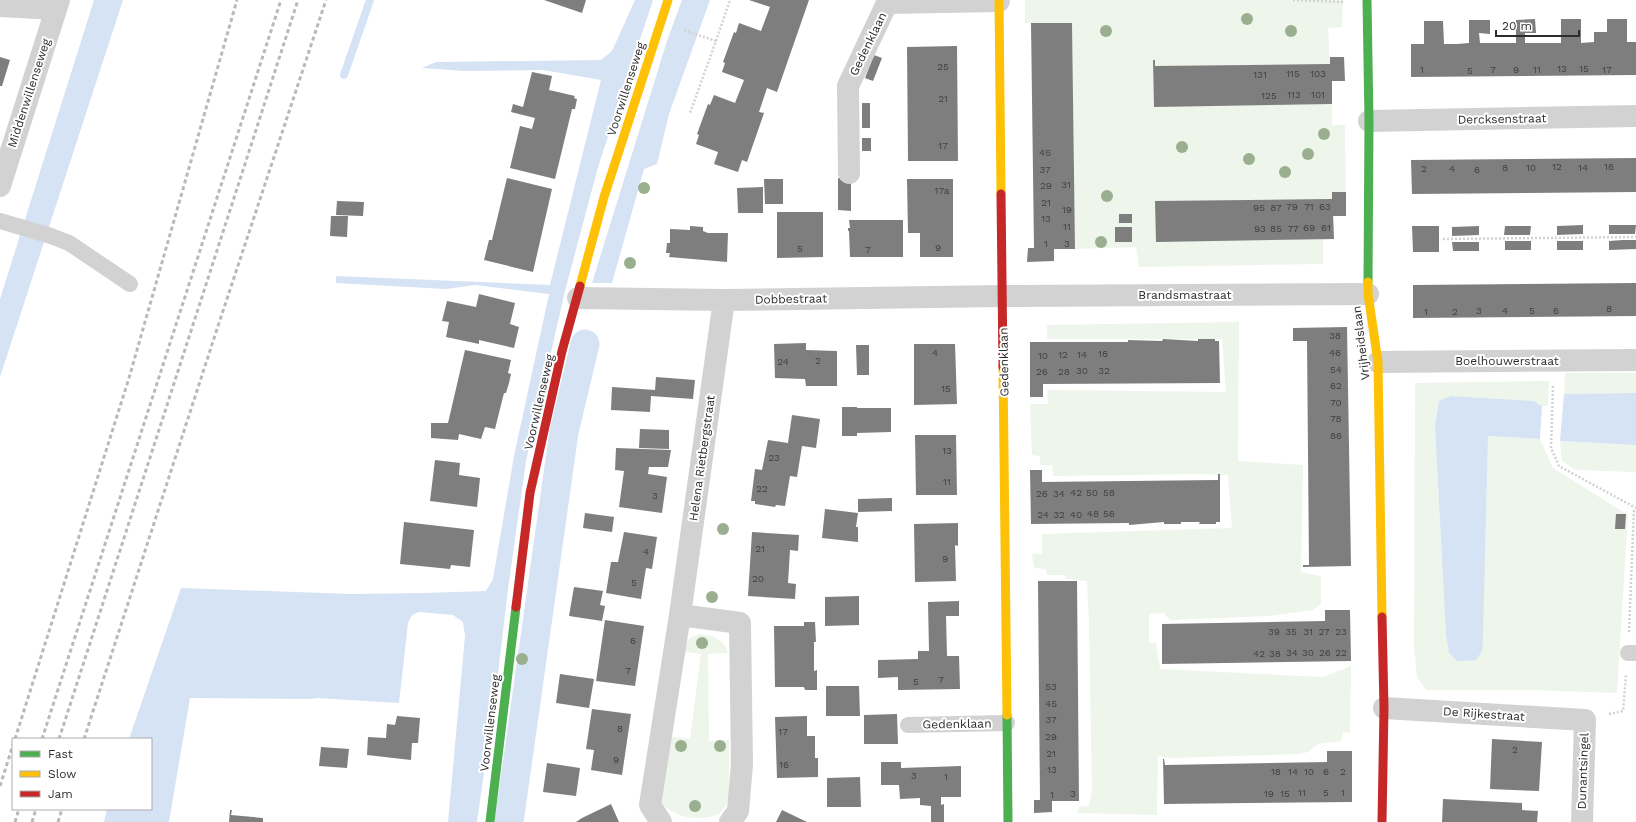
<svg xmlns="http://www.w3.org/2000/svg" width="1636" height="822" font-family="'Work Sans',sans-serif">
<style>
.green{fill:#eef5ea}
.water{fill:#d5e3f4}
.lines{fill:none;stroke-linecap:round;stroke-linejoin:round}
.stream{stroke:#d5e3f4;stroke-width:8}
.canal{stroke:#d5e3f4;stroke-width:29}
.building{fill:#7e7e7e}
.path{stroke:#d2d2d2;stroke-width:2.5;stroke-dasharray:2 2;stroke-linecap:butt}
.lane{stroke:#d2d2d2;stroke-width:16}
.street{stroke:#d2d2d2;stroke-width:22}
.fast{stroke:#4caf50;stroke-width:9}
.slow{stroke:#ffc107;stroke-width:9}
.jam{stroke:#c62828;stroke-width:9}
.rail{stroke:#b9b9b9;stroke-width:3;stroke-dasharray:4 3;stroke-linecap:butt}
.tree{fill:#9aaf90}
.labels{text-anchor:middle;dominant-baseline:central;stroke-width:4;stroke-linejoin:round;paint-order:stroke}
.number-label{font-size:10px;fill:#414141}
.street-label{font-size:12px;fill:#2d2d2d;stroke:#fff}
</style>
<rect width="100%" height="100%" fill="#fff"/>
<path class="green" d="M1025 0H1343L1342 27 1328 28 1332 104V125H1345L1346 216H1334V239L1323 240V264L1139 267 1136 247 1075 249 1072 23H1025Z
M1239 322 1238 461 1303 465 1301 572 1321 576V604L1313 610 1268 616 1170 620 1164 613 1149 614V643H1156L1160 669 1323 677 1351 666 1350 733 1343 732 1341 741 1318 744 1308 752 1299 754 1173 758 1158 756 1157 815 1077 813 1079 807 1089 806 1092 790 1089 625 1087 581 1066 579 1065 575H1047L1046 569 1034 568 1032 554H1042V534L1232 528 1228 475 1200 474 1053 476 1052 465H1040V456L1032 455 1030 404H1048L1047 390 1226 392 1222 339H1047V325Z
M1565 373H1636V393L1564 394Z
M1549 381 1548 406H1542L1534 401 1452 396 1439 401 1435 426 1446 636 1449 653 1482 651 1488 436 1540 439 1553 468 1628 515 1617 693 1531 690H1426L1417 677 1414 646 1415 383Z
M1560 441 1636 445V472L1576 470 1562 461Z
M699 634C711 635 725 639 728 653L708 654 709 741 729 740C729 754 729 767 729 780 729 786 730 793 729 799 728 804 723 810 719 814 702 822 670 819 660 799L668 736 690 739 701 654 680 651 690 638Z"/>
<path class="water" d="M94 0H123L0 377V299Z
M635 0H653L598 167 565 291 526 461 508 589 497 682 477 822H448L465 636 463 622 453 615 419 612 412 615 408 623 399 703 317 698 310 699 190 698 169 822H104L107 809H151V739H129L181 588 351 594 425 593 486 591 493 579 514 456 549 294 475 285 446 289 336 283V276L550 285 601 80 543 70 464 71 422 68 436 62 601 60 612 51Z
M682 0H710L669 114 657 164 644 169 612 283H592L667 41Z
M1636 393V445L1560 441 1564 394Z
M1451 396 1534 401 1542 406 1540 439 1488 436 1483 637 1482 651 1476 660 1457 661 1449 653 1446 636 1435 426 1439 401Z"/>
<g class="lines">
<path class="stream" d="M344 75 370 0"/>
<path class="canal" d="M509 822 564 432 585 344"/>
</g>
<path class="building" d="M544 0H586L582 13Z
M749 0H809L777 92 767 88 759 112 764 113 747 162 742 160 738 172 714 164 718 152 696 144 699 135 697 134 708 104 710 105 714 95 735 103 744 80 722 72 725 63 723 62 734 32 736 33 739 23 761 31 770 7Z
M1535 19 1536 33H1525V43H1561V19H1581V43L1594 42V32H1607V19H1627V42H1636V75L1411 77V44H1424V21H1443L1444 44H1457L1469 43V20H1490V34L1479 33 1480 43H1516V20Z
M1031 23H1072L1075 249H1054V261L1027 262 1028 248H1034Z
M957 46 958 161H908L907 47Z
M874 55 882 58 873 81 865 78Z
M0 57 10 60 2 86H0Z
M1330 57H1344L1345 81H1332V104L1154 107 1153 60H1155V66L1330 64Z
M532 72 552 76 549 90 575 96 574 98 577 99 575 109H572L555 179 510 168 520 126 532 129 535 118 511 112 513 104 523 107Z
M862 103H870V128H862Z
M862 138H871V151H862Z
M1636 158V192L1412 194 1411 160Z
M507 178 552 189 533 272 484 260 489 240H492Z
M838 178H851V211L838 210Z
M764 179H783V204H765Z
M907 179H953V257H920V233H908Z
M763 187V213H738L737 188Z
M1332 192H1346V216H1333L1334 239 1156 242 1155 201 1332 199Z
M337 201 364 202 363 216 336 215Z
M777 212H823V257L777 258Z
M1119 214H1132V223H1119Z
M331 216H348L347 237 330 236Z
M849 220H903V257H850L849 231H848V228H850Z
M1583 225V234L1557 235V226Z
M1609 225H1636L1635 234H1609Z
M690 226 703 227V231L708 233H728L727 262 669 257 670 253H666L667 243H670V229L690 230Z
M1412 226H1439V252H1413Z
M1479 226V235L1452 236V227Z
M1505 226H1531L1530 235H1504Z
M1115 227H1132V242H1115Z
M1623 240H1636V249L1609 250V241Z
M1505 241H1531V250H1505Z
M1557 241H1583V250H1557Z
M1452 242H1479V251H1453Z
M1636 283V316L1413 318V285Z
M479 294 515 303 510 324 519 327 514 348 479 340V344L446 337 449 322 442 321 447 301 476 307Z
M1347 327 1351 566 1303 567V565H1309L1307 341H1293V328Z
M1163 339 1198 341V339H1215V341H1219L1220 383 1043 384V397H1030V342H1128V340L1162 341Z
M806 343V350L837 351V386H806L805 379 775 378 774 344Z
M914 344H955L957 404 914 405Z
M856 345H869V375H857Z
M465 350 511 360 508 373 511 374 509 383 506 393H504L495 429 485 427 481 439 459 434 458 440 431 438V423H448Z
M656 377 695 380 693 399 651 396 650 412 611 410 612 387 655 390Z
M842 407H857V408H891V432L857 433V436H842Z
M792 415 820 419 816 448 802 446 797 477 790 476 785 506 776 505 775 507 755 504V501H751L755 469 762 470 768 440 788 443Z
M640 429 669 430V449L639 448Z
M915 435H956L957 495H916Z
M616 448 671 450 668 467H649L648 474 667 477 662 513 619 507 624 471 615 470Z
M435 460 460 463 459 475 480 478 477 507 430 501Z
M1030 470H1042V482L1218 480V474H1220V522H1216V524H1199L1200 522H1181V524H1164V522L1129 525V523L1031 524Z
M892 498V511L858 512V499Z
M825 509 858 513 856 527H858V542L822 538Z
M585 513 614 517 612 532 583 528Z
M1616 514H1626L1625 529H1615Z
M404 522 474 530 470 567 451 565 450 569 400 564Z
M958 523V546L955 545 956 581 915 582 914 524Z
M624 532 657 537 652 569 646 568 641 599 606 593 611 562H618Z
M752 532 799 535 798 551 790 550 788 583 796 584 795 599 748 596Z
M1038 581H1077L1079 801H1052V812L1034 813V800H1040Z
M574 587 603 591 600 605 605 606 602 621 569 616Z
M859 596V625L825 626V597Z
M959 601V616H946L947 656H959L960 689 898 690V677L878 678V660L918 659V651H929L928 602Z
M1325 610H1350L1351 661 1162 664V624L1325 621Z
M605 620 644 626 635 686 596 681Z
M804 622H815L816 642H814V671L817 670V690H805L804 687H775L774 626H804Z
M560 674 594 679 589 708 556 703Z
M826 686H859L860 716H826Z
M592 709 631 714 622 775 591 770 594 750 586 749Z
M897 714 898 744H864V715Z
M397 716 420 718 418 743H412L411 760 367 755 368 737 386 738 387 724 395 725Z
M807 716V736H815V758H818V777L777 778 775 717Z
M1492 739 1542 742 1539 791 1490 789Z
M321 747 349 749 347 768 319 766Z
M1327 751H1352V802L1164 804 1163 759H1164L1165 765 1327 762Z
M881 762H901V768L961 766V797H941V805L944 804V822H931V806L920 805V798L900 799 899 785H881Z
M547 763 580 768 576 796 543 792Z
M860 777 861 807H827V778Z
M1443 799 1522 803V810L1538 811 1537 822H1442Z
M611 804 619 822H576L582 818Z
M230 810H232L231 815 263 818V822H229Z
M782 810 807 822H776Z"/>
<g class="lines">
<path class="path" d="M1293 0 1343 2
M684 30 716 41 690 113
M716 41 730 0
M1443 239 1636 237
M1553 386 1551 448 1559 466 1636 508
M1629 632 1634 508
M1609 714 1623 711 1626 675"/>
<path class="lane" d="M0 221 51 236 69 243 130 284
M1628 653H1636
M908 725 1007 723"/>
<path class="street" d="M0 6 56 9
M1369 121 1636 116
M849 173 848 86 887 3 999 1
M0 186 59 0
M578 298 724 300 1003 296 1368 294
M1378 362 1636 360
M680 615 740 623 742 764 738 811 730 822
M1384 708 1585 720 1582 822
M661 822 650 805 680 615 724 300"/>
<path class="fast" d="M1367 0 1369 121 1368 282
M1007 715 1008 822
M490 822 516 607"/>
<path class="slow" d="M999 0 1001 194
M1368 282V294L1378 362 1382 617
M580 286 604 197 668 0
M1003 367 1007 715"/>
<path class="jam" d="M1001 194 1003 367
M516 607 530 493 562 351 580 286
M1382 822 1384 708 1382 617"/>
<path class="rail" d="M15 739 129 378 237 0
M42 739 281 0
M59 739 298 0
M84 739 218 326 326 0
M0 786 13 745
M15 822 19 809
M32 822 36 809
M58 822 62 809"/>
</g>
<g class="tree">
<circle cx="1247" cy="19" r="6"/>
<circle cx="1106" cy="31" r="6"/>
<circle cx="1291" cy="31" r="6"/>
<circle cx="1324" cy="134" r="6"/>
<circle cx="1182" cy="147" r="6"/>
<circle cx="1308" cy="154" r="6"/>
<circle cx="1249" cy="159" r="6"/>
<circle cx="1285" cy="172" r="6"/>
<circle cx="644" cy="188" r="6"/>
<circle cx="1107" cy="196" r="6"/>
<circle cx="1101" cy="242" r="6"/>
<circle cx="630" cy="263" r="6"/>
<circle cx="723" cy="529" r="6"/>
<circle cx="712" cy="597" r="6"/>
<circle cx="702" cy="643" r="6"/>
<circle cx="522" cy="659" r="6"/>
<circle cx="681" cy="746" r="6"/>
<circle cx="720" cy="746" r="6"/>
<circle cx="695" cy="806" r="6"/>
</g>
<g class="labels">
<g class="number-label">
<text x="943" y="66">25</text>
<text x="1562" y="68">13</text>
<text x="1584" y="68">15</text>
<text x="1422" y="69">1</text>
<text x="1493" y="69">7</text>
<text x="1516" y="69">9</text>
<text x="1537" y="69">11</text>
<text x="1607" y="69">17</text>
<text x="1470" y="70">5</text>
<text x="1293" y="73">115</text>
<text x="1318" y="73">103</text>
<text x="1260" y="74">131</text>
<text x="1294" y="94">113</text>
<text x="1318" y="94">101</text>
<text x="1269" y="95">125</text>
<text x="943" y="98">21</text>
<text x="943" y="145">17</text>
<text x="1045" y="152">45</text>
<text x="1557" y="166">12</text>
<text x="1609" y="166">16</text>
<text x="1505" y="167">8</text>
<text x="1531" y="167">10</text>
<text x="1583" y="167">14</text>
<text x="1424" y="168">2</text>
<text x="1452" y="168">4</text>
<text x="1045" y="169">37</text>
<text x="1477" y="169">6</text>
<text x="1066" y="184">31</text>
<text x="1046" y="185">29</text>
<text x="942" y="190">17a</text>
<text x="1046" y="202">21</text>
<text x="1292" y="206">79</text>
<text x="1309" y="206">71</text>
<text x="1325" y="206">63</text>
<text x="1259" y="207">95</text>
<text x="1276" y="207">87</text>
<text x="1067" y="209">19</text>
<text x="1046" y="218">13</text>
<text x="1067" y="226">11</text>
<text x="1309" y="227">69</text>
<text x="1326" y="227">61</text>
<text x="1260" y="228">93</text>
<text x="1276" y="228">85</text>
<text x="1293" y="228">77</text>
<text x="1046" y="243">1</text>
<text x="1067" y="243">3</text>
<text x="938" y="247">9</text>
<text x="800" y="248">5</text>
<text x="868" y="249">7</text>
<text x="1609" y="308">8</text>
<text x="1479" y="310">3</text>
<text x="1505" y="310">4</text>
<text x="1532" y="310">5</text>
<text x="1556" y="310">6</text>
<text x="1426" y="311">1</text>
<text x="1455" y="311">2</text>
<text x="1335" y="335">38</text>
<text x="935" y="352">4</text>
<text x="1335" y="352">46</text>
<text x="1103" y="353">16</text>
<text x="1063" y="354">12</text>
<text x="1082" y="354">14</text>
<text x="1043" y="355">10</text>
<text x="818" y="360">2</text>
<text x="783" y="361">24</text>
<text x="1336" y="369">54</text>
<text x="1082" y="370">30</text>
<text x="1104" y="370">32</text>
<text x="1042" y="371">26</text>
<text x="1064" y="371">28</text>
<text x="1336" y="385">62</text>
<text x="946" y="388">15</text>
<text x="1336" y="402">70</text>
<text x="1336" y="418">78</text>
<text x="1336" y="435">86</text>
<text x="947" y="450">13</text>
<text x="774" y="457">23</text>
<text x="947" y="481">11</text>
<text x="762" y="488">22</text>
<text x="1076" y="492">42</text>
<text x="1092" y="492">50</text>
<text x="1109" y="492">58</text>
<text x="1042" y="493">26</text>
<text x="1059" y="493">34</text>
<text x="655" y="495">3</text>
<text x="1093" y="513">48</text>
<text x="1109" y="513">56</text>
<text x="1043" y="514">24</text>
<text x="1059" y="514">32</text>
<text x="1076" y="514">40</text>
<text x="760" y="548">21</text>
<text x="646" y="551">4</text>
<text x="945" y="558">9</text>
<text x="758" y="578">20</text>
<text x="634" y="582">5</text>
<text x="1274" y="631">39</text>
<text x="1291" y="631">35</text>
<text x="1308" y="631">31</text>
<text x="1324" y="631">27</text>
<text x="1341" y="631">23</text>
<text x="633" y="640">6</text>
<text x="1292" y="652">34</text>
<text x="1308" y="652">30</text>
<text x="1325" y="652">26</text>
<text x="1341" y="652">22</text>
<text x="1259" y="653">42</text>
<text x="1275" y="653">38</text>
<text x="628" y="670">7</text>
<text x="941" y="679">7</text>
<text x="916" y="681">5</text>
<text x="1051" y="686">53</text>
<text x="1051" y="703">45</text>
<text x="1051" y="719">37</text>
<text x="620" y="728">8</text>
<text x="783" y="731">17</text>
<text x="1051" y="736">29</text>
<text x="1515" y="749">2</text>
<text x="1051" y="753">21</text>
<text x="616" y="759">9</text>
<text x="784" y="764">16</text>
<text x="1052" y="769">13</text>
<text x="1276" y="771">18</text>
<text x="1293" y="771">14</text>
<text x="1309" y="771">10</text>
<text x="1326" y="771">6</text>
<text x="1343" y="771">2</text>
<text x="914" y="775">3</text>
<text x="946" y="776">1</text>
<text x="1302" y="792">11</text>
<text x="1326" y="792">5</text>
<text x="1343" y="792">1</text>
<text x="1073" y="793">3</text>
<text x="1269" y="793">19</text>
<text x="1285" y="793">15</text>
<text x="1052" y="794">1</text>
</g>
<g class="street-label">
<text transform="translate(868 44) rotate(-64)">Gedenklaan</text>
<text transform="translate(626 89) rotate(-72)">Voorwillenseweg</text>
<text transform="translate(29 93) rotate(-72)">Middenwillenseweg</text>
<text transform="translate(1502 119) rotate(-1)">Dercksenstraat</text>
<text x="1185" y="295">Brandsmastraat</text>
<text transform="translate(791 299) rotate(-1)">Dobbestraat</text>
<text transform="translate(1361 343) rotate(-97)">Vrijheidslaan</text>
<text x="1507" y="361">Boelhouwerstraat</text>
<text transform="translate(1004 362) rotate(-91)">Gedenklaan</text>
<text transform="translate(539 402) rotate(-77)">Voorwillenseweg</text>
<text transform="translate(702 458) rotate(-82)">Helena Rietbergstraat</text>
<text transform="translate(1484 714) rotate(4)">De Rijkestraat</text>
<text transform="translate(490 723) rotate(-83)">Voorwillenseweg</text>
<text transform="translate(957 724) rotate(-1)">Gedenklaan</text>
<text transform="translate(1583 771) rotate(-88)">Dunantsingel</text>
</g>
</g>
<rect x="12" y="738" width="140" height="72" fill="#ffffff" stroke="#ababab"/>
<rect x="20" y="751" width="20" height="6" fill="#4caf50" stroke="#ababab"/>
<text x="48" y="758" font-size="12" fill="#2d2d2d">Fast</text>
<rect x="20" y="771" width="20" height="6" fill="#ffc107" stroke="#ababab"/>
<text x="48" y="778" font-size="12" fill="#2d2d2d">Slow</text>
<rect x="20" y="791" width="20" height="6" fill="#c62828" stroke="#ababab"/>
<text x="48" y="798" font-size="12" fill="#2d2d2d">Jam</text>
<path d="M1496 30v6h83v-6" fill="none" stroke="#2d2d2d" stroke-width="2"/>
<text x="1502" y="30" font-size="12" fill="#2d2d2d" stroke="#ffffff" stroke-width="3" paint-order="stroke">20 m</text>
</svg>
